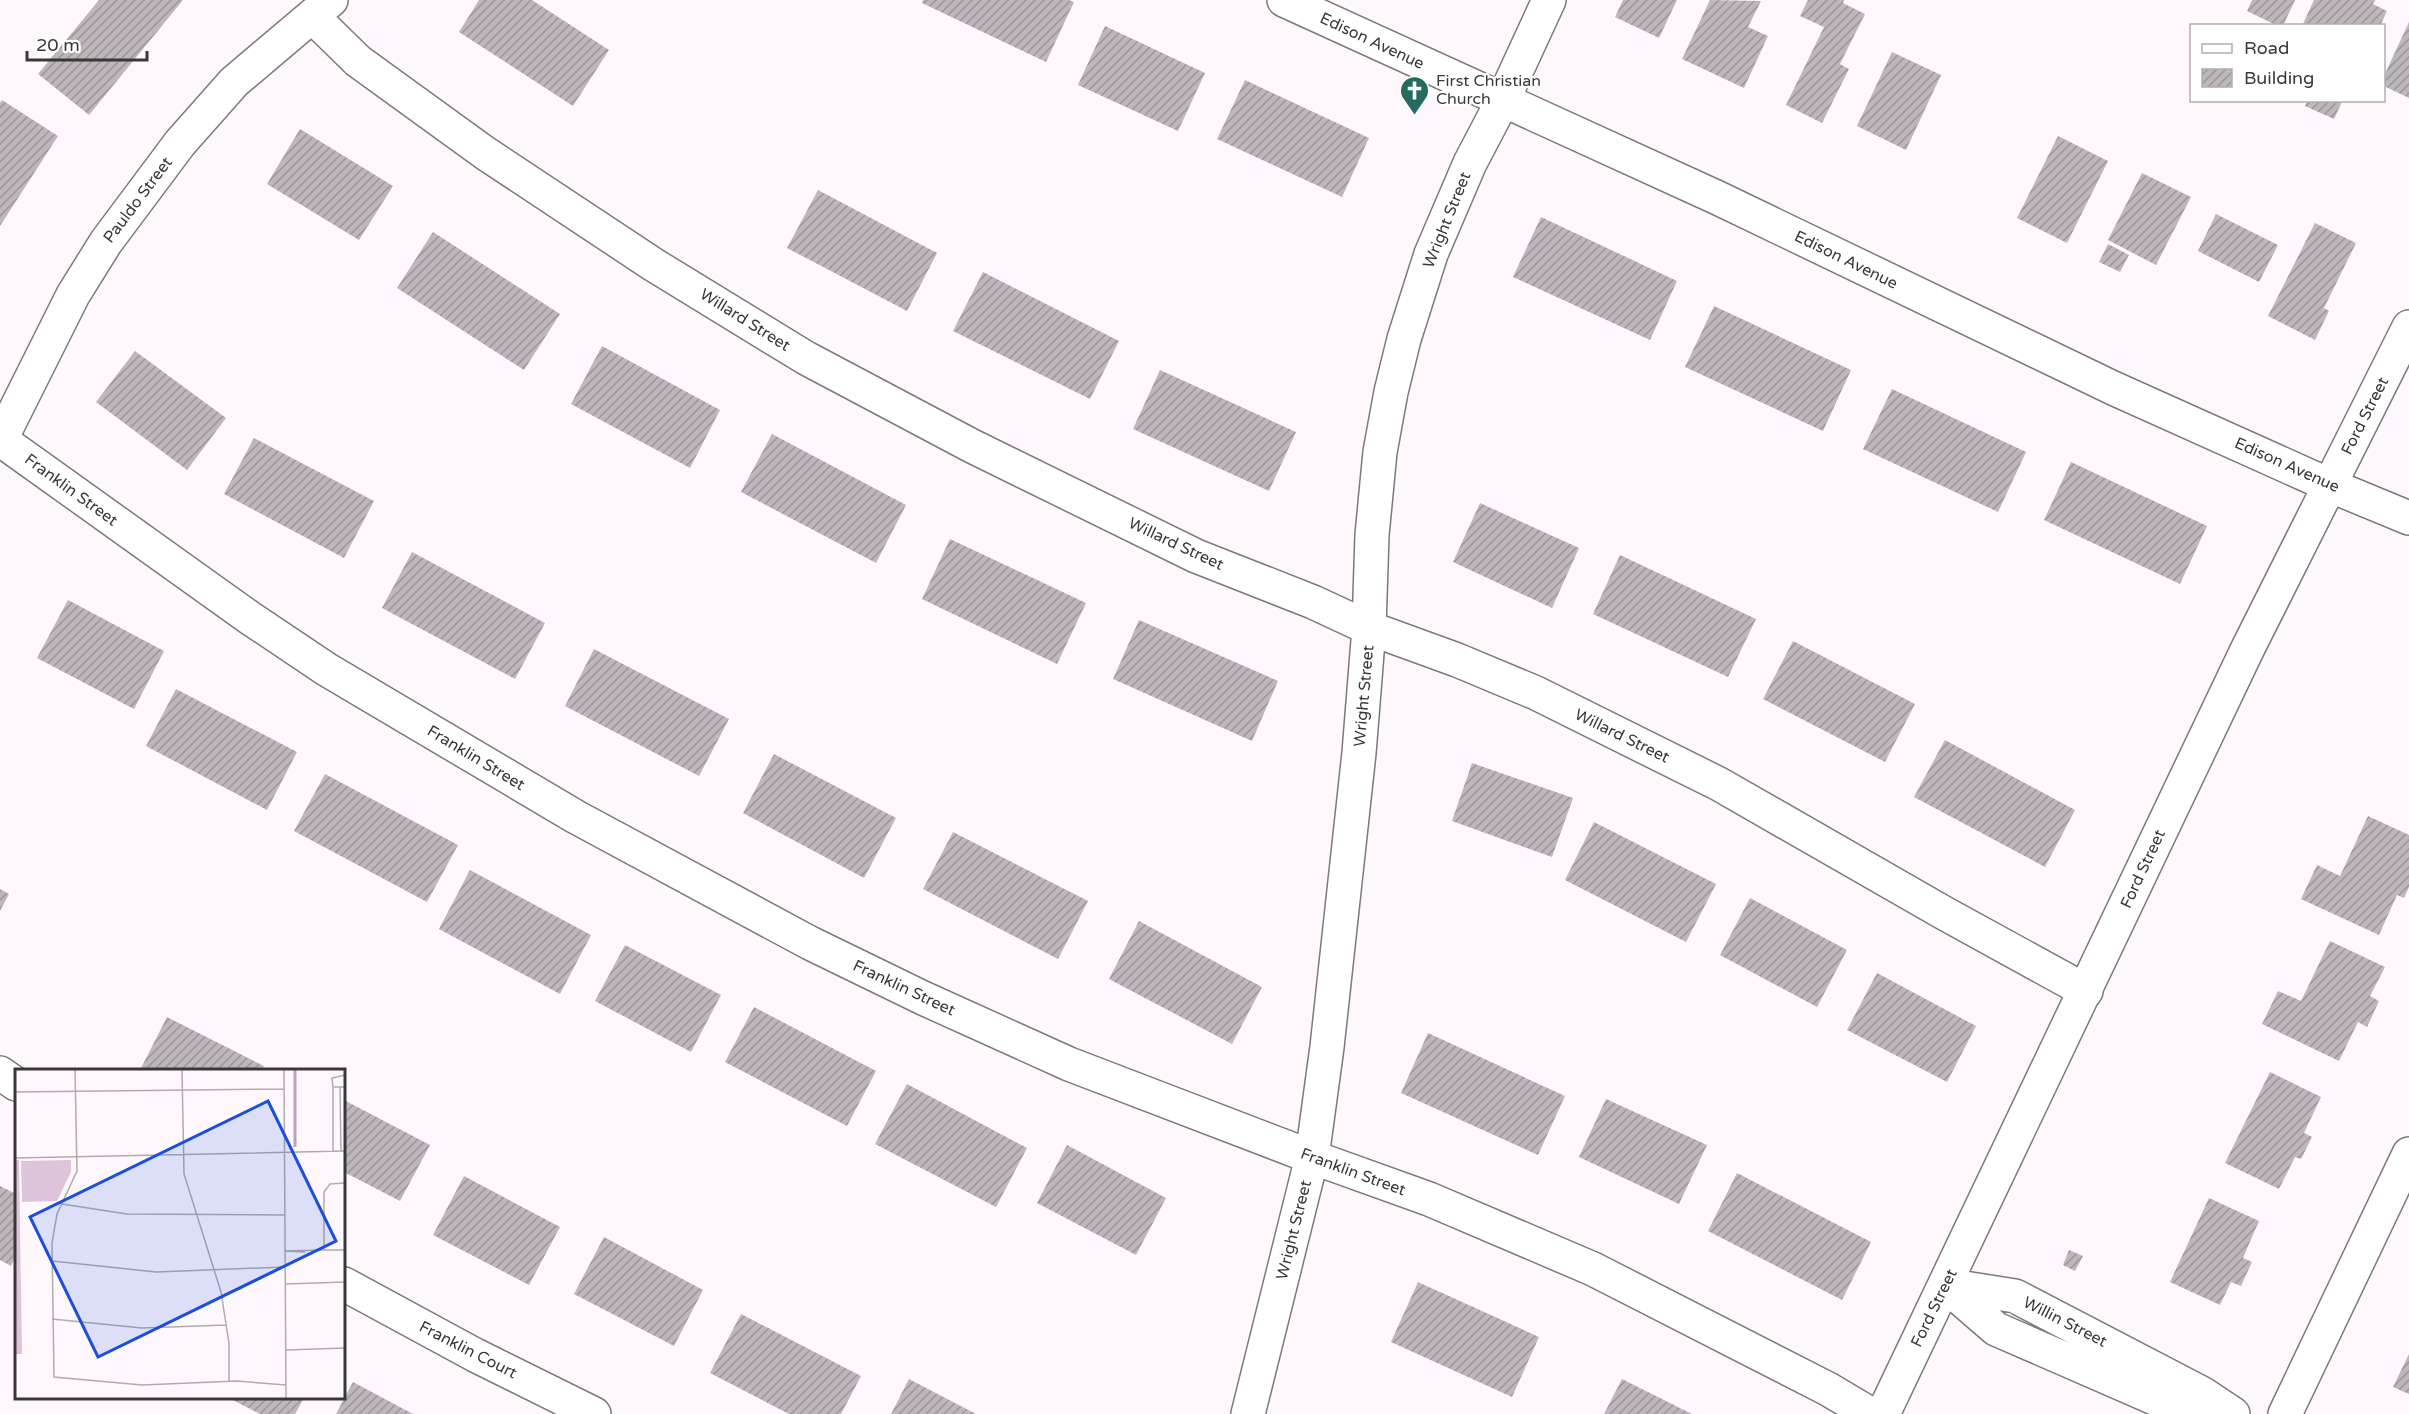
<svg xmlns="http://www.w3.org/2000/svg" width="2409" height="1414" font-family="'Varela Round',sans-serif">
<style>
.building{fill:url(#building-hatch)}
.lines{fill:none;stroke-linecap:round;stroke-linejoin:round}
.minor-casing{stroke:#7d787d;stroke-width:36}
.tertiary-casing{stroke:#7d787d;stroke-width:36}
.minor{stroke:#fff;stroke-width:33}
.tertiary{stroke:#fff;stroke-width:33}
.labels{text-anchor:middle;dominant-baseline:central;stroke-width:4.5;stroke-linejoin:round;paint-order:stroke}
.street-label{font-size:16px;fill:#3a3739;stroke:#fff}
.poi-label{font-size:16px;fill:#3a3739;stroke:#fff;text-anchor:start}
.inset-river{fill:none;stroke:#bda3b9;stroke-width:3}
.inset-road{fill:none;stroke:#b0abaf;stroke-width:1.5}
.view{fill:#1d4ed8;fill-opacity:0.15;stroke:#1d4ed8;stroke-width:3}
.inset-edge{fill:none;stroke:#3a3739;stroke-width:3}
</style>
<defs>
<pattern id="building-hatch" width="6" height="6" patternUnits="userSpaceOnUse" patternTransform="scale(1.5)"><rect width="6" height="6" fill="#bdb7bc"/><path d="M-1 1l2-2M0 6l6-6M5 7l2-2" fill="none" stroke="#9b969a"/></pattern>
</defs>
<rect width="100%" height="100%" fill="#fef8fd"/>
<path class="building" d="M99 0H183L89 115 38 74Z
M479 0H532L609 50 573 106 459 32Z
M923 0H1069L1074 2 1046 62 922 3Z
M1623 0H1677L1659 38 1615 17Z
M1710 0 1761 1 1748 27 1768 36 1744 88 1682 59Z
M1808 0H1844L1843 3 1865 14 1840 64 1849 69 1822 123 1786 105 1824 27 1800 16Z
M2252 0H2295L2283 26H2278L2247 11Z
M2314 0H2375L2373 4 2387 11 2380 26H2302Z
M2409 22V98L2384 86V76Z
M1105 26 1205 73 1178 131 1078 85Z
M1892 52 1941 75 1906 150 1857 126Z
M1245 80 1369 138 1342 197 1217 139Z
M2 100 58 136 0 226V103Z
M2307 100H2339L2342 102 2334 119 2305 106Z
M300 129 393 186 359 240 267 184Z
M2058 136 2108 161 2067 243 2017 218Z
M2142 173 2191 197 2156 265 2108 240Z
M818 190 937 253 907 311 787 248Z
M2216 214 2278 245 2259 282 2198 251Z
M1541 217 1677 281 1650 340 1513 277Z
M2315 223 2356 243 2324 308 2329 311 2315 340 2268 316Z
M433 232 560 314 524 370 397 288Z
M2108 244 2129 255 2120 272 2099 262Z
M983 272 1119 341 1090 399 953 331Z
M1714 306 1851 370 1823 431 1685 367Z
M602 346 720 410 690 468 571 404Z
M135 351 226 418 187 470 96 402Z
M1160 370 1296 432 1269 491 1133 429Z
M1892 389 2026 452 1998 512 1863 449Z
M772 434 906 505 876 563 741 492Z
M254 438 374 501 344 558 224 494Z
M2071 462 2207 526 2180 584 2044 520Z
M1480 503 1579 548 1552 608 1453 562Z
M950 539 1086 603 1057 664 922 599Z
M412 552 545 623 515 679 382 608Z
M1620 555 1756 619 1728 677 1593 614Z
M68 600 164 651 134 709 37 658Z
M1139 620 1278 681 1252 741 1113 679Z
M1793 641 1915 704 1885 762 1763 699Z
M594 649 729 719 699 776 565 706Z
M176 689 297 752 267 810 146 746Z
M1945 740 2075 810 2045 867 1914 797Z
M774 754 896 818 864 878 743 813Z
M1472 763 1573 798 1552 857 1452 821Z
M325 774 458 845 427 902 294 831Z
M2368 816 2409 835V887L2404 898 2397 895 2379 935 2301 899 2317 865 2340 876Z
M1594 822 1716 884 1686 942 1565 880Z
M953 832 1088 901 1058 959 923 889Z
M470 870 591 935 560 994 439 929Z
M0 889 9 894 0 911Z
M1750 898 1847 950 1817 1007 1720 955Z
M1139 921 1262 987 1232 1044 1109 979Z
M2330 941 2385 967 2370 996 2379 1001 2367 1027 2358 1022 2339 1061 2262 1024 2278 991 2301 1001Z
M625 945 721 995 691 1052 595 1001Z
M1877 973 1976 1026 1947 1082 1847 1030Z
M754 1007 876 1071 847 1126 725 1062Z
M167 1017 264 1066 262 1070H140Z
M1428 1033 1565 1096 1538 1155 1401 1093Z
M2270 1072 2321 1097 2304 1133 2312 1137 2301 1159 2295 1157 2279 1189 2225 1163Z
M907 1084 1027 1148 996 1207 875 1144Z
M1606 1099 1707 1145 1679 1204 1579 1157Z
M344 1100 430 1145 400 1201 344 1172Z
M1067 1145 1166 1198 1136 1255 1037 1203Z
M1737 1173 1871 1242 1842 1300 1708 1231Z
M464 1176 560 1227 529 1285 433 1235Z
M0 1186 16 1194V1255L11 1266 0 1260Z
M2209 1198 2259 1221 2243 1258 2252 1262 2241 1286 2231 1282 2220 1305 2170 1282Z
M604 1237 703 1290 674 1346 574 1294Z
M2069 1250 2083 1256 2075 1271 2063 1265Z
M1418 1282 1539 1337 1512 1397 1391 1342Z
M741 1314 861 1376 841 1414H789L710 1373Z
M2409 1354V1394L2393 1387Z
M909 1379 976 1414H891Z
M1622 1379 1692 1414H1604Z
M353 1382 413 1414H336Z
M229 1398H304L295 1414H260Z"/>
<g class="lines">
<defs>
<path id="minor" d="M312 16 358 61 485 153 654 265 806 358 972 446 1196 556 1313 602 1369 628 1457 660 1536 693 1719 784 1944 913 2086 991
M1 440 250 618 326 669 576 817 810 943 923 998 1069 1064 1312 1157 1429 1199 1593 1269 1828 1389 1870 1414
M0 441 73 295 106 242 180 143 234 82 331 0
M0 1073 16 1084
M344 1284 475 1355 594 1414
M1945 1285 2015 1296 2203 1394 2233 1414
M1945 1285 1996 1329 2191 1414
M1248 1414 1312 1157 1327 1047 1359 753 1369 628 1372 535 1380 452 1391 392 1404 339 1431 254 1470 163 1502 102 1549 0
M2285 1414 2409 1154"/>
<path id="tertiary" d="M1284 0 1718 198 2113 388 2329 485 2409 518
M1883 1414 2247 650 2409 327"/>
</defs>
<use href="#minor" class="minor-casing"/>
<use href="#tertiary" class="tertiary-casing"/>
<use href="#minor" class="minor"/>
<use href="#tertiary" class="tertiary"/>
</g>
<defs>
<symbol id="church-pin" viewBox="-11 -11 22 30"><path d="M0 17L-7.5 6A9.5 9.5 0 1 1 7.5 6Z" fill="#256b60" stroke="#fff"/><path d="M-1.2-6h2.4v3.5h3.3v2.4h-3.3V6h-2.4V-.1h-3.3v-2.4h3.3Z" fill="#fff"/></symbol>
</defs>
<g fill-rule="evenodd">
<use href="#church-pin" x="1398" y="74" width="33" height="45"/>
</g>
<g class="labels">
<g class="street-label">
<text transform="translate(1372 41) rotate(25)">Edison Avenue</text>
<text transform="translate(138 200) rotate(-53)">Pauldo Street</text>
<text transform="translate(1447 220) rotate(-68)">Wright Street</text>
<text transform="translate(1846 260) rotate(26)">Edison Avenue</text>
<text transform="translate(745 320) rotate(32)">Willard Street</text>
<text transform="translate(2365 416) rotate(-63)">Ford Street</text>
<text transform="translate(2287 465) rotate(24)">Edison Avenue</text>
<text transform="translate(71 490) rotate(36)">Franklin Street</text>
<text transform="translate(1176 544) rotate(25)">Willard Street</text>
<text transform="translate(1364 696) rotate(-85)">Wright Street</text>
<text transform="translate(1622 736) rotate(26)">Willard Street</text>
<text transform="translate(476 758) rotate(31)">Franklin Street</text>
<text transform="translate(2143 869) rotate(-65)">Ford Street</text>
<text transform="translate(904 988) rotate(25)">Franklin Street</text>
<text transform="translate(1353 1172) rotate(20)">Franklin Street</text>
<text transform="translate(1294 1230) rotate(-76)">Wright Street</text>
<text transform="translate(1934 1308) rotate(-64)">Ford Street</text>
<text transform="translate(2065 1322) rotate(27)">Willin Street</text>
<text transform="translate(468 1350) rotate(27)">Franklin Court</text>
</g>
<g class="poi-label">
<text x="1436" y="81">First Christian<tspan x="1436" dy="18">Church</tspan></text>
</g>
</g>
<g transform="translate(15 1069)">
<rect width="330" height="330" fill="#fef8fd"/>
<path d="M0 91H4L7 285H0ZM56 91V103L42 132 7 133 6 92Z" fill="#dec4da"/>
<path class="inset-river" d="M280 1V78"/>
<path class="inset-road" d="M60 1 62 102 42 145 37 174 39 308 127 316 222 312 271 316M167 1 169 105 206 223 214 274V312M269 1 271 329M330 6 317 9 318 18H330M318 18V82M325 18 326 82M0 23 269 20M0 89 330 82M330 114 315 115 309 123V181H330M47 135 112 145 269 146M269 182 309 181M269 182 290 183M37 192 141 203 269 198M270 215 330 213M37 250 127 259 211 256M271 281 330 279"/>
<path class="view" d="M253 32 321 172 83 288 15 148Z"/>
<rect width="330" height="330" class="inset-edge"/>
</g>
<rect x="2190" y="24" width="195" height="78" fill="#ffffff" stroke="#b0afb0" stroke-width="1.5"/>
<rect x="2202" y="44" width="30" height="9" fill="#ffffff" stroke="#b0afb0" stroke-width="1.5"/>
<text x="2244" y="54" font-size="18" fill="#3a3739">Road</text>
<rect x="2202" y="69" width="30" height="18" fill="url(#building-hatch)" stroke="#b0afb0" stroke-width="1.5"/>
<text x="2244" y="84" font-size="18" fill="#3a3739">Building</text>
<path d="M27 51v9h120v-9" fill="none" stroke="#3a3739" stroke-width="3"/>
<text x="36" y="51" font-size="18" fill="#3a3739" stroke="#ffffff" stroke-width="4.5" paint-order="stroke">20 m</text>
</svg>
